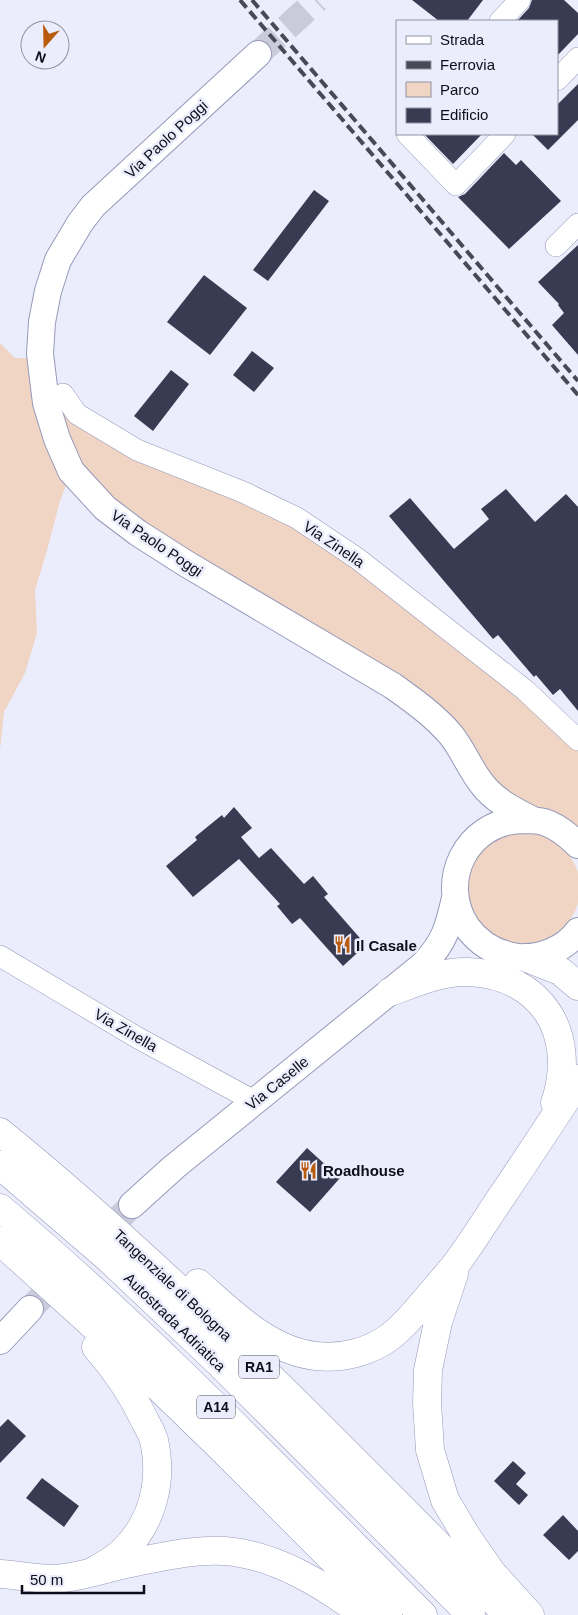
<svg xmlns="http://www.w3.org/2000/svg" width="578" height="1615" font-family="Arial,sans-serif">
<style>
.green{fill:#f0d4c4}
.building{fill:#393b52}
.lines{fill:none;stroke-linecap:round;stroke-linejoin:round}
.major-tunnel{stroke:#cacbda;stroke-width:26;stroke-dasharray:26 13;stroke-linecap:butt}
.minor-casing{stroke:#9699ba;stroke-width:22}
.major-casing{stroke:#9699ba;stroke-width:28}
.highway-casing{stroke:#9699ba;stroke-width:29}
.minor{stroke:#fff;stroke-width:21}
.major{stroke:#fff;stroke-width:26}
.highway{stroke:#fff;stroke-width:28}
.rail{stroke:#484955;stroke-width:4;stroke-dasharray:10 5;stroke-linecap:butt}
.labels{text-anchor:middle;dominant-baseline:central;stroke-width:5;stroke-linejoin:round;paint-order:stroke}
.shield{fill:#ecedfc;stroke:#4f505c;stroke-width:1}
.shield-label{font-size:14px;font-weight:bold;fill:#0c0d18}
.street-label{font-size:15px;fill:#0c0d18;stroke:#ecedfc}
.poi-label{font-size:15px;font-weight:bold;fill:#0c0d18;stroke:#ecedfc;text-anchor:start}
</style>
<rect width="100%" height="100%" fill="#ecedfc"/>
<path class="green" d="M0 343 15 358H27L77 414 297 518 578 740V845L544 822 463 753 338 653 71 472 60 501 46 554 35 590 37 633 25 673 4 712 0 750Z
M468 888a56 56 0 1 1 112 0a56 56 0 1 1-112 0Z"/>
<path class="building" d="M412 0H483L467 21H439Z
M532 0H564L578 13V34L557 56V21H517L529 8Z
M578 84V120L548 150 532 134H557V105Z
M424 134H482L453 164Z
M504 153 516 165 521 160 561 201 509 249 458 197 465 194Z
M314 190 329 201 268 281 253 270Z
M578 245V355L552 325 564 313 558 305 559 304 538 282Z
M204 275 247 308 210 355 167 322Z
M252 351 274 368 254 392 233 375Z
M171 370 189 384 153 431 134 416Z
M506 489 535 522 566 494 578 507V711L560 689 553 695 536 675 534 677 498 635 493 639 389 516 410 498 454 549 489 519 481 509Z
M234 807 252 828 241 837 259 858 271 848 304 884 313 876 328 894 324 897 366 945 343 966 300 918 292 924 277 906 280 904 239 859 193 897 166 866 197 840 195 837 222 815 224 818Z
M307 1148 340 1178 310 1212 276 1182Z
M8 1419 26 1436 0 1463V1427Z
M513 1461 526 1473 516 1484 528 1495 519 1505 494 1481Z
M42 1478 79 1506 64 1527 26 1498Z
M563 1515 578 1531V1551L569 1560 543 1535Z"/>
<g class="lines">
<path class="major-tunnel" d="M258 54 317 0
M30 1309 132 1205"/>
<defs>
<path id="minor" d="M500 21 520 0
M557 80 578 58
M407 134 456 185 505 134
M556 246 578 224
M63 394 77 414 137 450 243 492 297 518 358 559 525 690 578 740
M0 956 138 1038 254 1101"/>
<path id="major" d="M258 54 93 206 80 223 58 260 48 291 42 322 40 354 46 403 57 439 71 471 105 508 138 533 185 563 393 686C414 701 435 716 451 735 463 750 470 769 482 784 494 800 513 810 531 819
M578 845C568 835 557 826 544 822 537 820 529 820 521 820 466 822 437 882 467 927 480 945 497 954 518 957 540 959 565 949 578 931
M132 1205 174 1167 424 964C445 941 448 928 455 898
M0 1341 30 1309"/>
<path id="highway" d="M527 958 560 971 578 986
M390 992C415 983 442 971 468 972 542 975 578 1034 555 1103
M0 1132C181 1279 343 1450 508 1615
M0 1165 109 1259 218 1362 471 1615
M0 1208C150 1334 285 1476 423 1615
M0 1241 118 1348 218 1445 388 1615
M454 1274 438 1322 428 1370 427 1403 430 1450 445 1500 467 1537 492 1573 530 1615
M198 1283C232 1313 269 1351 316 1356 342 1359 370 1352 391 1336 408 1323 421 1305 435 1289 443 1279 452 1270 459 1260 475 1238 489 1215 504 1193 527 1159 550 1124 573 1089L578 1079
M90 1573C101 1567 113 1561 122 1552 153 1523 163 1481 154 1440 152 1434 149 1428 146 1423 133 1395 116 1370 96 1347
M0 1574C18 1575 35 1579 53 1579 79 1578 105 1568 131 1563 161 1557 194 1549 225 1551 276 1555 324 1585 364 1615"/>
</defs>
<use href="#minor" class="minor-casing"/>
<use href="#major" class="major-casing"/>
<use href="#highway" class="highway-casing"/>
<use href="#minor" class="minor"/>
<use href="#major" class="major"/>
<use href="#highway" class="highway"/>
<path class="rail" d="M240 0 578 395
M252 0 578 381"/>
</g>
<defs>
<symbol id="restaurant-bare" viewBox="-9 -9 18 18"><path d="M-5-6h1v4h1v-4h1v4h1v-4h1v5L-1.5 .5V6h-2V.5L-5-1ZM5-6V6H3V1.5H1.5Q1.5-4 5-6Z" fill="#b95b0c" stroke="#ecedfc" stroke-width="2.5" paint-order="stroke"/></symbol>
</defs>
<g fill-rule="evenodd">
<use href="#restaurant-bare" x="330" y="932" width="25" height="25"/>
<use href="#restaurant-bare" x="296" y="1158" width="25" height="25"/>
</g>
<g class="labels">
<g class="shield">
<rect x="239" y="1355.5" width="40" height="23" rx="4"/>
<rect x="197" y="1395.5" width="38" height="23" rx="4"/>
</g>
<g class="shield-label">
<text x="259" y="1367">RA1</text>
<text x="216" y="1407">A14</text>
</g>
<g class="street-label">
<text transform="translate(166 139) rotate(-43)">Via Paolo Poggi</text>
<text transform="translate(157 543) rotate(34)">Via Paolo Poggi</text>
<text transform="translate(334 544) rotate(34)">Via Zinella</text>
<text transform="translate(126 1030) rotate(30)">Via Zinella</text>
<text transform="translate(277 1083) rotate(-39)">Via Caselle</text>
<text transform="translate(173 1285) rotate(43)">Tangenziale di Bologna</text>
<text transform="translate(175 1322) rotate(44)">Autostrada Adriatica</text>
</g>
<g class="poi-label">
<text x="356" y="945">Il Casale</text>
<text x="323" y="1170">Roadhouse</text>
</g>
</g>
<rect x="396" y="20" width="162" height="115" fill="#ecedfc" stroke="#9293a1"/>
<rect x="406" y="36" width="25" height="8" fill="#ffffff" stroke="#9293a1"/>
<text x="440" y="45" font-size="15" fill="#0c0d18">Strada</text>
<rect x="406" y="61" width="25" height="8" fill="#484955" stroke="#9293a1"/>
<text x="440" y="70" font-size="15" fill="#0c0d18">Ferrovia</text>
<rect x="406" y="82" width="25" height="15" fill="#f0d4c4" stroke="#9293a1"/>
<text x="440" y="95" font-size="15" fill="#0c0d18">Parco</text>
<rect x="406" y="108" width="25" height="15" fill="#393b52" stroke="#9293a1"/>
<text x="440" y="120" font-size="15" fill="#0c0d18">Edificio</text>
<g transform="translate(45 45) rotate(200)"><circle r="24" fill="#ecedfc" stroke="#9293a1"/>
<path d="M0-4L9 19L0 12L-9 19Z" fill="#b95b0c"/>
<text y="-8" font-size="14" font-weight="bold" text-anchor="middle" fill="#0c0d18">N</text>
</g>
<path d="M22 1585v8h122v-8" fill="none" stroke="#0c0d18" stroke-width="2.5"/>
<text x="30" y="1585" font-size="15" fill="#0c0d18" stroke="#ecedfc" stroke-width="4" paint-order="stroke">50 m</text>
</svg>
